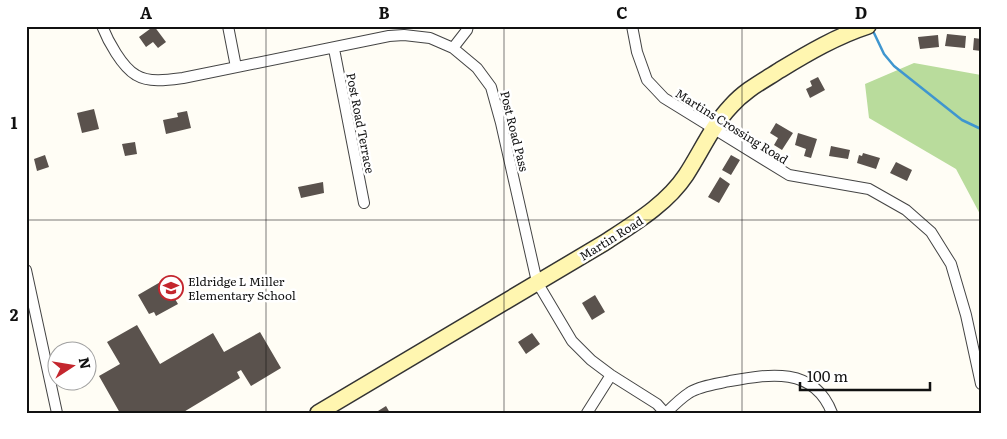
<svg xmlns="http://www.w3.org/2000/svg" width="1007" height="439" font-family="Literata,serif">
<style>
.forest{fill:#b9dc9c}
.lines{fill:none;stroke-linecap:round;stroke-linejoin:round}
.stream{stroke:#3f96cf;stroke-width:2.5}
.building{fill:#5a524d}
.street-casing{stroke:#444;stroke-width:12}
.secondary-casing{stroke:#333;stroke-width:18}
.street{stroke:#fff;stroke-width:10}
.secondary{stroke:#fff6b0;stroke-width:15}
.grid{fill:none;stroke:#111;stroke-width:1;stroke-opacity:0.55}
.labels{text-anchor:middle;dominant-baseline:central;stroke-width:5;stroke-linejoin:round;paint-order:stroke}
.street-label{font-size:12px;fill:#111;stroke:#fff}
.poi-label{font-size:12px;fill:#111;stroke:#fff;text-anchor:start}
.neatline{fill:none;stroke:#111;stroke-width:2}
.grid-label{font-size:16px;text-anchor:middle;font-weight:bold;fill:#111}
</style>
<rect width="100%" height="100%" fill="#fffdf5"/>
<path class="forest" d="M914 63 981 75V216L956 169 869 118 865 84Z"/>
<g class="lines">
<path class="stream" d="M874 33 884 54 894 66 962 120 981 129"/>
</g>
<path class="building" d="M154 26 166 42 158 48 153 42 146 47 139 37Z
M947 34 966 36 965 48 945 46Z
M938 35 939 47 920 49 918 37Z
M974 38 981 39V51L973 50Z
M818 77 825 90 810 98 806 89 812 86 810 81Z
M94 109 99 129 82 133 77 113Z
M187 111 191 128 166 134 163 120 178 117 177 113Z
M776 123 793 133 782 150 774 145 778 138 770 133Z
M798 133 817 139 811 158 804 156 806 149 795 145Z
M135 142 137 154 125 156 122 144Z
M831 146 850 150 848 159 829 156Z
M863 153 880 158 876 169 857 163 859 155 862 156Z
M45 155 49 167 37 171 34 159Z
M731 155 740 160 731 175 722 170Z
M896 162 912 170 907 181 890 173Z
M720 177 730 184 719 203 708 197Z
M323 182 324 193 301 198 298 187Z
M169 277 179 297 175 299 178 304 156 316 154 312 149 314 138 295Z
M595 295 605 312 592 320 582 303Z
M137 325 160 364 213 333 224 352 260 332 281 368 251 386 241 370 237 372 240 378 182 413H120L99 376 120 364 107 342Z
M532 333 540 344 526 354 518 342Z
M386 406 390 413H379L378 411Z"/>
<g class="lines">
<defs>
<path id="street" d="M102 26C108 41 122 67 136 75 149 83 168 80 183 78L389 36 404 35 430 38 453 48 477 68 491 87 501 123 537 282 572 341 591 360 611 375 657 404 665 413
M228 26 236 67
M632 26 637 52 647 80 664 98 789 175 869 189 906 210 931 232 951 264 966 315 981 384
M453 48 467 30 468 26
M334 49 364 203
M26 270 57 413
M587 413 611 375
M666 413C673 406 681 398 689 393 699 386 717 384 730 381 769 374 814 366 832 413"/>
<path id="secondary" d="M318 413 604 243C633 224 666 205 686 175 701 152 712 126 731 106 745 90 763 81 780 70 808 53 837 36 868 26"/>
</defs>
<use href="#street" class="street-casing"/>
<use href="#secondary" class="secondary-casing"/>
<use href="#street" class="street"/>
<use href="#secondary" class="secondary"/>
</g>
<path class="grid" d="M266 26V413M504 26V413M742 26V413M26 220H981"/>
<defs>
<symbol id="school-ring" viewBox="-11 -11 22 22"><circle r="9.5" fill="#fff" stroke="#c4262e" stroke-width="1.5"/><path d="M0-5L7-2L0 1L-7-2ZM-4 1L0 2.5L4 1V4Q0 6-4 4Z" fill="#c4262e"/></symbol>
</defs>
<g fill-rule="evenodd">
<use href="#school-ring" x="157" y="274" width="28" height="28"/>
</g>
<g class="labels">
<g class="street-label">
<text transform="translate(361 123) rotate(79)">Post Road Terrace</text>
<text transform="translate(732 126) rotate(32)">Martins Crossing Road</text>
<text transform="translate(515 131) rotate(76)">Post Road Pass</text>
<text transform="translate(611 238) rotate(-32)">Martin Road</text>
</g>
<g class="poi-label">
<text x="188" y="281">Eldridge L Miller<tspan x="188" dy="14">Elementary School</tspan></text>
</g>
</g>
<rect width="1007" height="439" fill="none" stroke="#ffffff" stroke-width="55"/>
<g transform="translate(72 366) rotate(78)"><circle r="24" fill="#ffffff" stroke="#a0a0a0"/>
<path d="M0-4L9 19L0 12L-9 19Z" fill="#c4262e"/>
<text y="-8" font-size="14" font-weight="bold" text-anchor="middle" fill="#111111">N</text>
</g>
<path d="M800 382v8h130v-8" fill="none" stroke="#111111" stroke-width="2.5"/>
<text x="807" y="382" font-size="15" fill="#111111" stroke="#ffffff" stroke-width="4" paint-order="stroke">100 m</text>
<rect x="28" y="28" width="952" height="384" class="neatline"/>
<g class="grid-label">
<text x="146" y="19">A</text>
<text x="384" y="19">B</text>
<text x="622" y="19">C</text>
<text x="861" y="19">D</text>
<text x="14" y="129">1</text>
<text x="14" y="321">2</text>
</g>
</svg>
